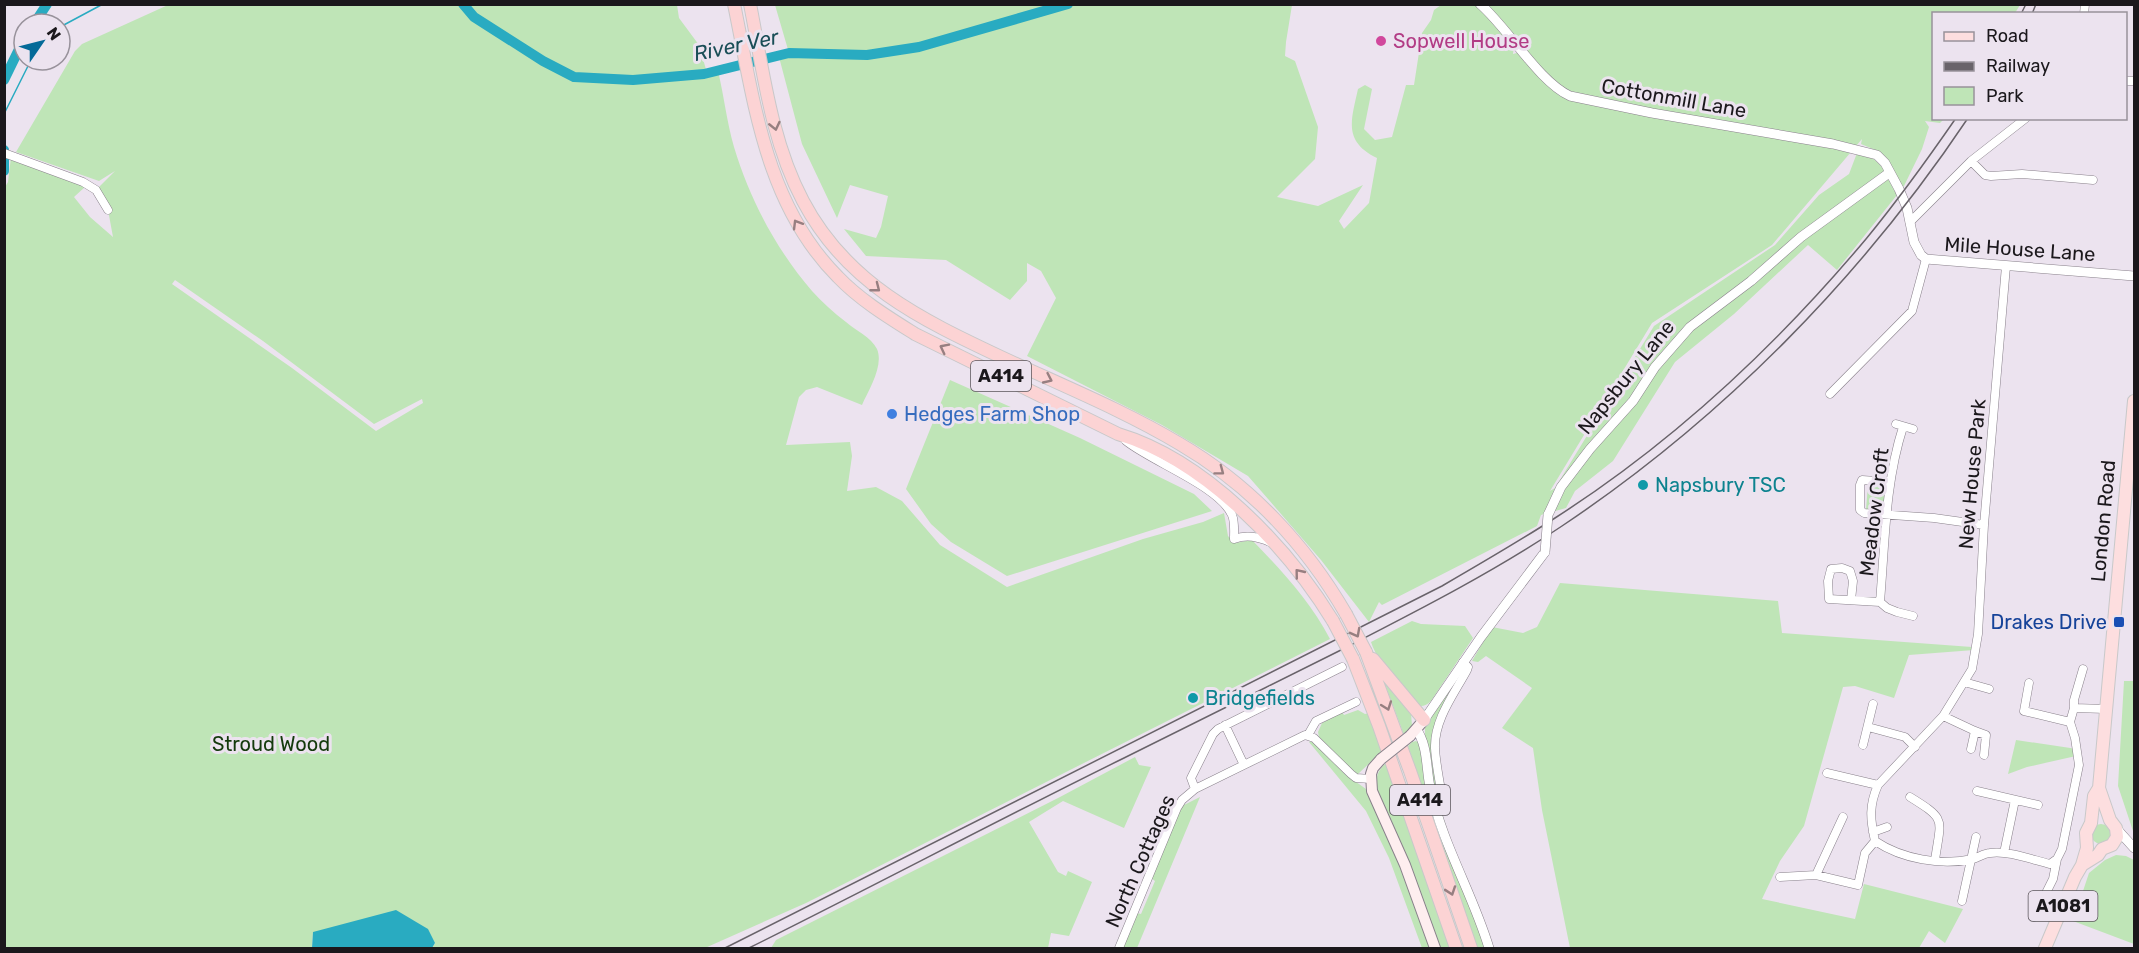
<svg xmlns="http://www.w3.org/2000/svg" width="2139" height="953" font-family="Rubik,sans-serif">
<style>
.green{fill:#bfe5b7;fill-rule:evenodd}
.water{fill:#29abc1}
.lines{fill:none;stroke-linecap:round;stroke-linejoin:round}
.stream{stroke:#29abc1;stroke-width:1.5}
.river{stroke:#29abc1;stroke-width:10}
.minor-casing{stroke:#89818b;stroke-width:9}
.tertiary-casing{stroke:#89818b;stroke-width:10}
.secondary-casing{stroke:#89818b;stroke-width:12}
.primary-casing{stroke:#c8c8c9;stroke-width:14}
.trunk-casing{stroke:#c8c8c9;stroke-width:14}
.minor{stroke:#fff;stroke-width:8}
.tertiary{stroke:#fff;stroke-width:9}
.secondary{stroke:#feeeef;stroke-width:10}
.primary{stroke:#fddedf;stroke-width:12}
.trunk{stroke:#fcd3d4;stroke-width:12}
.rail{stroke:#69636a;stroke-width:1.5}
.tertiary-bridge-casing{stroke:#89818b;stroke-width:10;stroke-linecap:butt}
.secondary-bridge-casing{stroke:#89818b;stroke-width:12;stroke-linecap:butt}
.trunk-bridge-casing{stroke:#c8c8c9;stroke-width:14;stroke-linecap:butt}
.tertiary-bridge{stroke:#fff;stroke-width:9}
.secondary-bridge{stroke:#feeeef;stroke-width:10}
.trunk-bridge{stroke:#fcd3d4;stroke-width:12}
.oneway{stroke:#977f81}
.hotel-dot{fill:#d1479c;stroke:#ece3ef;stroke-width:2}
.shop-dot{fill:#3f7fe0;stroke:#ece3ef;stroke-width:2}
.culture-dot{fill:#0f9aa8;stroke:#ece3ef;stroke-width:2}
.transit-dot{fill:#1a4fb4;stroke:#ece3ef;stroke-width:2}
.labels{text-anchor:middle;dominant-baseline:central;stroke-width:6;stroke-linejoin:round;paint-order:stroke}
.shield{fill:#ece3ef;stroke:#5a555b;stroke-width:1.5}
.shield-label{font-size:18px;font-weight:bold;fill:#1b181c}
.hotel-label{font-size:20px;fill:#b23c85;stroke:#ece3ef;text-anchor:start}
.street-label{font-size:20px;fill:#1b181c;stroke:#ece3ef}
.shop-label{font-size:20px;fill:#366cbe;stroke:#ece3ef;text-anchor:start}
.culture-label{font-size:20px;fill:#0d838f;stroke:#ece3ef;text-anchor:start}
.transit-label{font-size:20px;fill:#164399;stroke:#ece3ef;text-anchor:end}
.park-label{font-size:20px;fill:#143a0c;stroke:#ece3ef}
.water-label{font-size:21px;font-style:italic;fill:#1a4e57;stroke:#ece3ef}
</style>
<rect width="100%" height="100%" fill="#ece3ef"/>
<path class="green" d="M168 5H677L679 18 699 45 707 73 718 71C724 96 727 123 734 147 750 200 776 249 812 291 822 302 834 313 846 322 855 330 871 337 877 349 884 366 869 389 862 405L817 387 806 390 799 397 786 445 850 442 852 456 847 491 876 487 902 501 940 545 1007 587 1143 539 1203 522 1224 513 1228 536 1235 543 1252 540C1282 571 1310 601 1330 639L806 903 705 948H432L435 943 313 932 312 948H5V187L8 182 11 157 86 186 74 197 90 217 113 237 108 210 96 190 115 171 99 181 16 152 75 51 82 44ZM175 280 263 341 374 424 422 399 423 403 376 431 292 368 172 284Z
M775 5H1292L1286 42 1285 56 1295 61 1318 127 1315 159 1277 197 1318 206 1363 185 1339 221 1344 229 1369 203 1377 158C1343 141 1351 121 1358 89L1365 85 1372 89 1364 129 1375 140 1392 137 1406 85H1414L1422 33 1431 20 1434 10 1441 5H1475L1514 45 1513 54 1528 50 1487 5H2020L2015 13 1934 14V118L1944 119 1940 123 1925 121 1929 127 1922 149 1904 186 1903 187 1901 184 1880 152 1861 144 1862 139 1772 245 1652 323 1550 491 1555 488 1654 326 1775 245 1819 195 1849 174 1857 153C1885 159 1884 173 1897 195L1837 270 1808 245 1734 314 1675 362 1613 461 1575 491 1566 508 1541 515 1537 526 1382 605 1379 602 1369 622 1321 560 1248 476 1162 425 1027 356 1056 298 1041 271 1027 263V281L1010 300 946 260 866 256 844 229 876 238 881 227 888 196 850 185 837 218 802 144 779 57 789 53Z
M950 380 1080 438 1194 494 1212 511 1007 576 951 542 931 524 906 489Z
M1868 485 1886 486 1884 512 1866 510Z
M1560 583 1778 601 1782 633 1972 647 1974 650 1909 655 1894 698 1855 686 1843 687 1804 826 1780 861 1762 899 1855 919 1864 884 1963 909 1945 943 1929 931 1919 948H1570L1542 810 1533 748 1502 728 1532 688 1486 656 1478 662 1472 661 1492 627 1523 633 1537 627Z
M1412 621 1421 624 1465 626 1473 638 1431 701C1426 706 1422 707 1415 705 1400 686 1379 666 1371 642Z
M1383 679 1411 713 1412 726 1404 735Z
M2124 681H2134V834L2118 786Z
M1454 684 1457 685 1437 722 1438 790 1434 791 1425 740V727Z
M1358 710 1365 714 1370 713 1383 750 1357 775 1354 773 1319 737 1318 732 1322 723 1342 712 1344 715Z
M2016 740 2077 749 2076 756 2027 767 2008 774Z
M1313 741 1345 774 1366 789 1394 851 1431 948H1422L1389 858 1366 811 1309 742Z
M1416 741 1418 742 1487 948H1477L1408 746 1412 742Z
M1135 757 1139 765 1151 767 1124 828 1063 801 1029 822 1058 872 1066 876 1068 871 1092 882 1069 936 1051 933 1048 948H771L776 940 1060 797Z
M1386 763 1450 948H1439L1379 795C1375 781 1375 773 1386 763Z
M1200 797 1137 948H1122L1137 913 1141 914 1155 881 1151 878 1182 806Z
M2091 834a10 10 0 1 1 20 0a10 10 0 1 1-20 0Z
M2116 855 2126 856 2134 860V944L2073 921 2089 873 2105 860Z"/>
<path class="water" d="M396 910 428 929 435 943 432 948H312L313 932Z"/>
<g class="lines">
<path class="stream" d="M60 27 103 4
M4 114 31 60"/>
<path class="river" d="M463 4 474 17 543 61 574 77 633 80 704 74 789 53 867 55 919 47 1068 4
M34 24 47 4
M4 80 24 39
M4 150V171"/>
<defs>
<path id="minor" d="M2084 14 2085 4
M2126 81H2134
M4 153 83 182 96 190 108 210
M1971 161 1985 175 1991 176 2022 174 2093 180
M1910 222 1971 161 2026 118
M2006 266 1984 525 1978 634 1972 669 1943 716 1878 785C1869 805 1870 819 1875 841 1902 859 1941 866 1973 859 1979 857 1985 853 1990 853 2007 850 2033 860 2050 864L2057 859 2062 849 2079 765 2075 738 2070 722 2074 708 2106 709
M1830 394 1912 311 1926 259
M1896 424 1913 429
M1126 441C1152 462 1219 486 1232 515 1235 522 1234 531 1234 539 1247 534 1258 537 1270 542
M1890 482 1862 480 1860 485V510L1864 513 1934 518 1984 525
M1851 600 1853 581 1850 571 1842 568 1831 569 1828 581 1829 599 1880 602 1887 608 1897 612 1913 616
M1880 602C1885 543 1885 483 1903 427
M1964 682 1989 689
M2029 683 2024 711 2070 722
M2074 708V700L2083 669
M1943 716 1975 731 1986 735 1984 755
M1225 725 1244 765
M1868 727 1905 737 1915 747
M1308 735 1316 721 1356 702
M1863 745 1873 704
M1971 749 1975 731
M1827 773 1878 785
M1195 789 1191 778 1213 734 1218 729 1342 667
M1977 791 2038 805
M1910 797C1947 820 1941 818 1935 860
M1437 813 1443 805C1441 786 1436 767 1435 748 1434 720 1454 694 1467 670L1468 667 1463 662
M1843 817 1816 875 1858 885 1865 853 1875 841
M1873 832 1887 827
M2004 853 2015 800
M1780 877 1816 875
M1962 901 1976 837
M2034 917 2053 879 2057 859
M1119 948 1177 808 1182 800 1195 789 1305 735 1314 738 1351 774 1356 778 1371 779"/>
<path id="tertiary" d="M1480 4C1508 28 1539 82 1570 96L1652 113 1833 144 1877 155 1885 163 1899 189 1907 208 1914 242 1921 255 1926 259 2134 276
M1548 515 1561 487 1590 449 1633 401 1655 367 1690 327 1751 281 1801 237 1889 173
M1424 720 1481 637 1545 552
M1416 729C1428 745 1426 768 1430 787 1442 844 1473 894 1489 948
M2116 828 2134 848"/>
<path id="secondary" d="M1410 736 1424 720
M1381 759 1373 768 1371 774 1372 791 1405 865 1435 948"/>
<path id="primary" d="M2082 865 2098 855 2102 849 2112 845 2117 837 2116 828 2110 820 2099 788
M2045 948 2075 877 2082 865 2087 848 2086 833 2091 823 2094 796 2099 788 2134 401"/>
<path id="trunk" d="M734 4C754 101 765 204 838 277 860 300 888 317 915 334L1118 434C1205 460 1287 546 1333 621
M750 4C763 70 771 141 803 201 846 283 920 319 1001 357 1061 385 1123 410 1180 444 1250 485 1306 545 1346 614
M1366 652 1410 771 1471 948
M1353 659 1379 726 1456 948
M1373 659 1424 720"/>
</defs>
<use href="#minor" class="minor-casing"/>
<use href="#tertiary" class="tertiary-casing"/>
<use href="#secondary" class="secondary-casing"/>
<use href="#primary" class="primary-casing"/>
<use href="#trunk" class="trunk-casing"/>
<use href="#minor" class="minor"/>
<use href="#tertiary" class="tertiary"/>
<use href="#secondary" class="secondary"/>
<use href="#primary" class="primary"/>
<use href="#trunk" class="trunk"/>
<path class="rail" d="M2021 14 2026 4
M2032 14 2036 4
M725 948 1442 586C1480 564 1518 542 1555 518 1672 443 1777 345 1866 239 1898 200 1927 160 1956 118
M749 948C874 886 998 820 1124 758 1196 722 1268 686 1339 651 1415 612 1492 573 1562 526 1722 419 1861 278 1968 118"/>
<defs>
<path id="tertiary-bridge" d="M1545 552 1548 515"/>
<path id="secondary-bridge" d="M1381 759 1410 736"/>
<path id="trunk-bridge" d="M1346 614 1366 652
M1333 621 1353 659"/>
</defs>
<use href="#tertiary-bridge" class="tertiary-bridge-casing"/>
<use href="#secondary-bridge" class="secondary-bridge-casing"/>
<use href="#trunk-bridge" class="trunk-bridge-casing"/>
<use href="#tertiary-bridge" class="tertiary-bridge"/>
<use href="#secondary-bridge" class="secondary-bridge"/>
<use href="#trunk-bridge" class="trunk-bridge"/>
</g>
<defs><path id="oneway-chevron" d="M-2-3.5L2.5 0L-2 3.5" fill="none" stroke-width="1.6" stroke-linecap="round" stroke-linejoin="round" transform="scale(1.5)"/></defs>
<g class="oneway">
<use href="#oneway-chevron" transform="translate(775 126) rotate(77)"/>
<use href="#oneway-chevron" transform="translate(797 224) rotate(-121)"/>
<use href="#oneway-chevron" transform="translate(876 288) rotate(38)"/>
<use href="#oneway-chevron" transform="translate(944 348) rotate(-153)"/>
<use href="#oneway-chevron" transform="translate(1048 379) rotate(25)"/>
<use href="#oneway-chevron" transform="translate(1220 471) rotate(37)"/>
<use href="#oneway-chevron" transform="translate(1299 573) rotate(-129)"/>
<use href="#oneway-chevron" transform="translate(1356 633) rotate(62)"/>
<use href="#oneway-chevron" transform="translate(1387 706) rotate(70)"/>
<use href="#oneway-chevron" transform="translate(1451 891) rotate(71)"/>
</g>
<circle class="hotel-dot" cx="1381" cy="41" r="6"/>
<circle class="shop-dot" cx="892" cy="414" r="6"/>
<g class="culture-dot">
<circle cx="1643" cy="485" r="6"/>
<circle cx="1193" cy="698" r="6"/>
</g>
<rect class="transit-dot" x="2113" y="616" width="12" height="12" rx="3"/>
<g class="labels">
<g class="shield">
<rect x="971" y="361" width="60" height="30" rx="4.5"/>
<rect x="1390" y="785" width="60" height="30" rx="4.5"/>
<rect x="2028.5" y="891" width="69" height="30" rx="4.5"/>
</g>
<g class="shield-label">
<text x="1001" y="376">A414</text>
<text x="1420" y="800">A414</text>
<text x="2063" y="906">A1081</text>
</g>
<g class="hotel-label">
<text x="1393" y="41">Sopwell House</text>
</g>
<g class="street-label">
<text transform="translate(1674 98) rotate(10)">Cottonmill Lane</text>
<text transform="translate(2020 249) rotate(4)">Mile House Lane</text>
<text transform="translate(1626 377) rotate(-51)">Napsbury Lane</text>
<text transform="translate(1972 474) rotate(-85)">New House Park</text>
<text transform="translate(1874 512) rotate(-83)">Meadow Croft</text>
<text transform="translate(2103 521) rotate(-85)">London Road</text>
<text transform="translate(1140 861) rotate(-66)">North Cottages</text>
</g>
<g class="shop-label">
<text x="904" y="414">Hedges Farm Shop</text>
</g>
<g class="culture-label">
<text x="1655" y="485">Napsbury TSC</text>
<text x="1205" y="698">Bridgefields</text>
</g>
<g class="transit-label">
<text x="2107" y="622">Drakes Drive</text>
</g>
<g class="park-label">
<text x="271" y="744">Stroud Wood</text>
</g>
<g class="water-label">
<text transform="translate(736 45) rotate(-12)">River Ver</text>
</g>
</g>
<rect width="2139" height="953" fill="none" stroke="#1b181c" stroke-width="12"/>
<rect x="1932" y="12" width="195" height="108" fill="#ece3ef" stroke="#98929b" stroke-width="1.5"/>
<rect x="1944" y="32" width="30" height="9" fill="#fddedf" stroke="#98929b" stroke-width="1.5"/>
<text x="1986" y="42" font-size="18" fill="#1b181c">Road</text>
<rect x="1944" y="62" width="30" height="9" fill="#69636a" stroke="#98929b" stroke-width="1.5"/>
<text x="1986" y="72" font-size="18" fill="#1b181c">Railway</text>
<rect x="1944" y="87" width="30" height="18" fill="#bfe5b7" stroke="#98929b" stroke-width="1.5"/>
<text x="1986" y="102" font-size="18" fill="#1b181c">Park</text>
<g transform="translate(42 42) rotate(55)"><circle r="28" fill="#ece3ef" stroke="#98929b" stroke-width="1.5"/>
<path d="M0-4.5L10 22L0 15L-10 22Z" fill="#046a98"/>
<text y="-9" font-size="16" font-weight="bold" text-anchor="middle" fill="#1b181c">N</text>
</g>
</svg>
